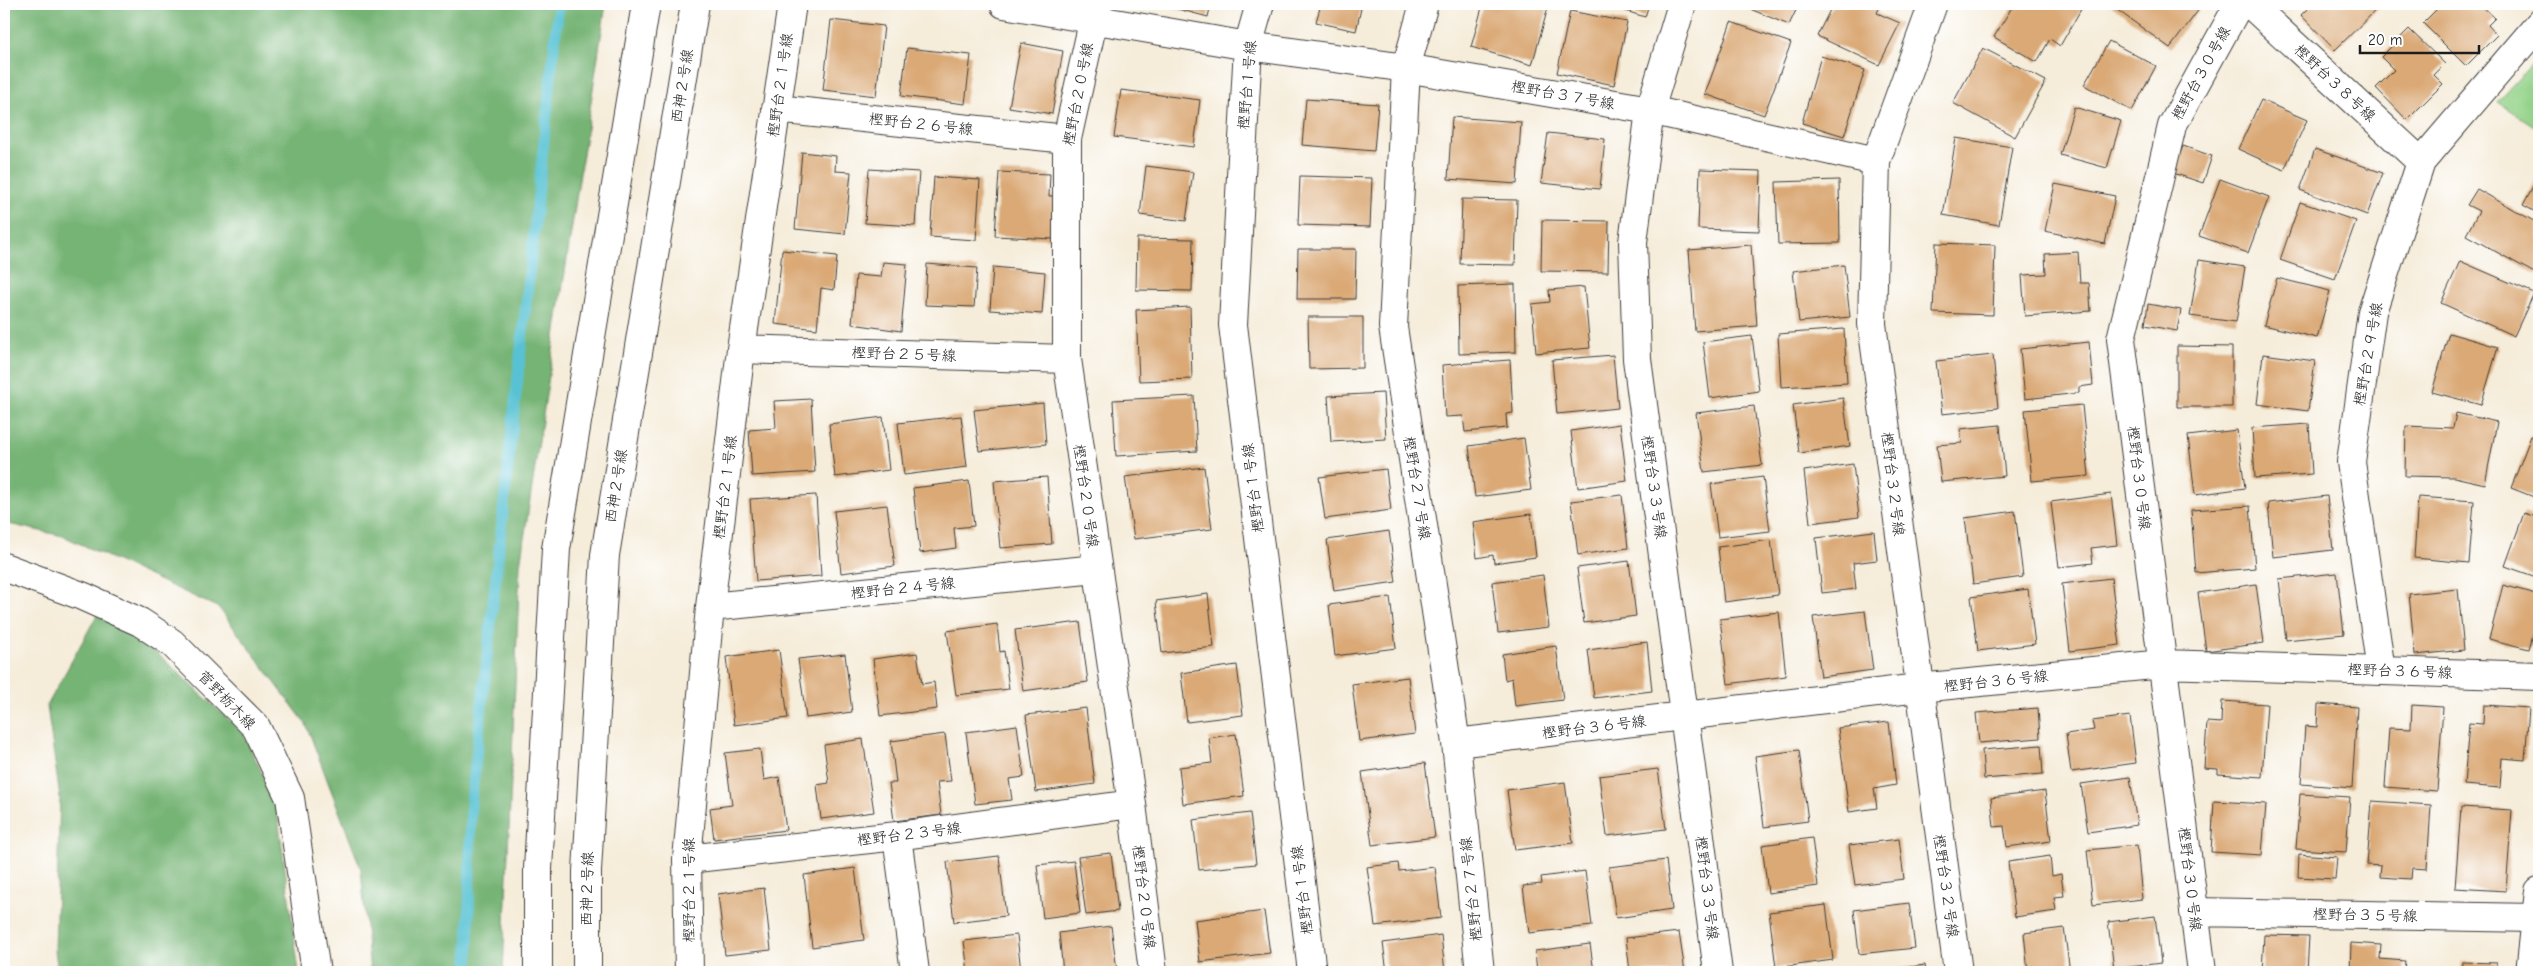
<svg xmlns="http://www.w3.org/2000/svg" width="2543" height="976" font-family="'Comic Neue','Klee One',sans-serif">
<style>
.green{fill:#93d288;stroke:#587752}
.forest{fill:#76b474;stroke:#496848}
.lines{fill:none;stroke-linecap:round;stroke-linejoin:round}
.stream{stroke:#58c2d4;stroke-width:11}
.building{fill:#daa976}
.street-casing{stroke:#3d3b38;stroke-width:30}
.secondary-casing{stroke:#3d3b38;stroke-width:30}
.street{stroke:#fff;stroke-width:28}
.secondary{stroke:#fff;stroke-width:28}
.labels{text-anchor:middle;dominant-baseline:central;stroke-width:5;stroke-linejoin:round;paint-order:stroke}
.street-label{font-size:15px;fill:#1c1c1c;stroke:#fff}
</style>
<rect width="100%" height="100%" fill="#fff"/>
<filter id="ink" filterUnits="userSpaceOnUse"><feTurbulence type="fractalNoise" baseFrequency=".02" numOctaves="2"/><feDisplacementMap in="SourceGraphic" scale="10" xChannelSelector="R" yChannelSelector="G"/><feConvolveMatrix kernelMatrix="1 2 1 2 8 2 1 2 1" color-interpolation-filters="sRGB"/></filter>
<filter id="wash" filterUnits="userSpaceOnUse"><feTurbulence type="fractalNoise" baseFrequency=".0096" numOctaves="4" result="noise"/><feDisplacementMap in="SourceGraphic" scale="20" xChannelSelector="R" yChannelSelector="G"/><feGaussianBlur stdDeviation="1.12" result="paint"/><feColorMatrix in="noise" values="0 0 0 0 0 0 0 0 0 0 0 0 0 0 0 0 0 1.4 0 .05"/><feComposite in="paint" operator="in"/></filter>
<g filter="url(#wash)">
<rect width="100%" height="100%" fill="#f5ecd9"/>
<path class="green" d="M2539 56V129L2497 102Z"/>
<path class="forest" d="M4 4H606L520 565 503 972H370L361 869 306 724 219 608 63 536 4 523Z
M97 615 158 654 243 733 276 803 299 972H58L55 950 60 798 47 706Z"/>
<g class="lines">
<path class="stream" d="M468 972 471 803 559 4"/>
</g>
<g id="blocks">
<path class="building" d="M1159 4H1211L1208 17Z
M1321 4H1362L1356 31 1316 22Z
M1483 4H1549L1532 65 1471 47Z
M1603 4H1649L1645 17Z
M1738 4H1799L1789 25Z
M1833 4H1881L1877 13 1900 23 1879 65 1817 36Z
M2014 4H2084L2060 46 2050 39 2037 62 1994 37Z
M2109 4H2203L2170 48Z
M2312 4H2377L2380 6 2335 50 2301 15Z
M2442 4H2480L2495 18 2488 25 2497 35 2466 66 2423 23Z
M1570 11 1627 22 1614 85 1557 73Z
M831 20 884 26 876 96 823 90Z
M1731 22 1791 43 1764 115 1705 94Z
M2409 29 2445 64 2434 75 2443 84 2407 120 2376 88 2394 70 2381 57Z
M2109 41 2156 66 2132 111 2084 85Z
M1021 43 1063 51 1052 114 1009 107Z
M907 48 971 55 965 104 901 96Z
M1983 48 2046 81 2015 137 1953 103Z
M1821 56 1865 70 1844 136 1802 123Z
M1121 90 1200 100 1194 147 1114 137Z
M1306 99 1378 104 1374 151 1302 145Z
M2261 100 2307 120 2284 170 2238 149Z
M2074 107 2121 121 2107 168 2060 155Z
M1452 117 1521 122 1517 184 1448 179Z
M1548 133 1605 139 1600 189 1541 183Z
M1956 138 2012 147 1999 225 1943 215Z
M2183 146 2212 156 2203 183 2173 173Z
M2315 149 2383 173 2367 215 2300 190Z
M802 152 836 156 835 171 851 172 845 234 795 229Z
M1146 166 1193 172 1186 221 1140 215Z
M869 169 919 172 915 226 865 223Z
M1700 169 1761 171 1759 231 1698 229Z
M999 172 1050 174 1049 196H1055L1053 239 995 236Z
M2539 175V214L2523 205Z
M1300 176 1372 178 1370 227 1298 225Z
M934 177 980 180 976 240 930 237Z
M2220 179 2269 197 2248 253 2199 236Z
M1839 180 1840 243 1778 244 1776 182Z
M2055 184 2115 196 2105 244 2045 231Z
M2477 189 2539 224 2538 275 2466 235 2479 211 2467 205Z
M1462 199 1517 200 1515 265 1460 264Z
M2300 202 2356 221 2335 279 2280 260Z
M1542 220 1609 221 1608 272 1541 271Z
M1137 238 1193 239 1192 291 1136 290Z
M1936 243 1995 245 1993 315 1933 313Z
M1751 245 1757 326 1695 331 1689 250Z
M1298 249H1356L1355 299H1297Z
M782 250 837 256 834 290 821 288 817 329 775 324Z
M2078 252 2080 283H2089L2091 311 2025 316 2022 275 2046 274 2045 254Z
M2199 260 2245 267 2236 322 2190 316Z
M2460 261 2534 293 2514 336 2441 303Z
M883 262 907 264 901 331 852 324 856 275 881 277Z
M927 264 977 268 974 307 925 305Z
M1844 265 1850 317 1799 322 1793 271Z
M993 267 1045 272 1042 314 990 310Z
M2277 278 2330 291 2317 338 2264 325Z
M1515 284 1516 352 1459 354 1458 286Z
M1584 287 1590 348 1536 353 1532 304 1550 302 1549 290Z
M2148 304 2181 310 2177 331 2145 325Z
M1190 307 1192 379 1139 381 1136 310Z
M1308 317H1363V368L1309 369Z
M1844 329 1847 383 1781 387 1778 334Z
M2449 333 2498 347 2481 405 2432 392Z
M1752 336 1759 391 1710 398 1703 342Z
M2089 342 2093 385 2079 387V393L2025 399 2020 349Z
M2177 346 2232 347V407H2177Z
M2263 354 2315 361 2308 411 2257 404Z
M1613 355 1618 408 1557 414 1552 360Z
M1993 355 1998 408 1942 414 1936 361Z
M1510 360 1513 413 1506 414 1507 428 1465 432 1463 416 1445 417 1442 365Z
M1383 393 1386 439 1331 442 1328 396Z
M1194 396 1197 451 1116 456 1113 400Z
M1843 398 1850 446 1799 453 1793 405Z
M811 399 815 472 752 476 749 430 776 428 774 401Z
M1043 403 1046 444 979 451 974 410Z
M2082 405 2089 476 2032 481 2025 410Z
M1754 406 1762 465 1704 472 1696 413Z
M2456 413 2497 422 2485 484 2454 477 2405 476 2406 426 2453 428Z
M961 416 967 467 904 475 898 423Z
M883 417 889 470 835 477 829 424Z
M1620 424 1627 481 1578 488 1571 431Z
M2309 424 2312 474 2255 478 2252 428Z
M2000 425 2005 476 1941 482 1937 445 1962 443 1960 429Z
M2237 430 2245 488 2195 495 2188 436Z
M2531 436 2539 439V499L2511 488Z
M1524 438 1531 490 1475 497 1469 446Z
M1853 464 1859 517 1810 523 1804 471Z
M1204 467 1212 529 1134 539 1125 477Z
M1386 469 1391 510 1325 519 1319 477Z
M1047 477 1052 544 1000 548 994 481Z
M1763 477 1770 531 1718 537 1711 484Z
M969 481 974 526 954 528 956 548 920 553 913 488Z
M2111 494 2117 545 2091 548 2093 563 2059 567 2051 502Z
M816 495 821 576 756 581 750 499Z
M1622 495 1628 548 1578 555 1571 501Z
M2327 496 2333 550 2273 557 2268 503Z
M2418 497 2474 501 2469 563 2414 558Z
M887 505 895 566 841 573 834 511Z
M2250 506 2255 568 2196 573 2191 510Z
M2015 511 2023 577 1973 584 1965 518Z
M2524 513 2539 518V578L2505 566Z
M1531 514 1536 557 1494 563 1493 555 1477 558 1473 522Z
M1389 531 1396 582 1334 591 1327 540Z
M1874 531 1877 560 1853 563 1856 589 1822 593 1816 538Z
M1771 540 1778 595 1724 602 1718 547Z
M1629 561 1636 616 1584 623 1577 568Z
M2337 573 2344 634 2286 640 2279 579Z
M1543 575 1549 627 1498 633 1492 582Z
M2111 578 2120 645 2070 651 2062 584Z
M2256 584 2264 643 2206 651 2198 593Z
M2503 585 2539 595V612L2529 649 2489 639Z
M2028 589 2035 644 1978 651 1971 597Z
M2458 589 2464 650 2415 655 2409 594Z
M1208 594 1214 647 1162 653 1156 601Z
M1390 597 1396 648 1335 656 1329 605Z
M1865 611 1873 670 1821 677 1813 617Z
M1779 612 1786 676 1728 684 1720 619Z
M1080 622 1088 682 1023 691 1015 630Z
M997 624 1000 652 1004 651 1009 689 956 695 947 631Z
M1647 642 1652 691 1594 698 1588 650Z
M1556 646 1563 700 1515 706 1512 678 1505 680 1502 654Z
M779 650 788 718 734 725 726 657Z
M917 653 922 684 934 682 937 709 880 716 873 659Z
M845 654 852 712 806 718 798 659Z
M1237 665 1243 715 1187 722 1181 673Z
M1408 677 1415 734 1359 741 1352 684Z
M2222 701 2267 704 2262 777 2218 774V769L2204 768 2207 722 2221 723Z
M2318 704 2357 707 2352 788 2301 784 2305 726 2317 727Z
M2412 705 2443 707 2437 791 2385 787 2389 728 2411 729Z
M2484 705 2529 708 2525 760 2502 758 2500 788 2464 785 2469 723 2483 724Z
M1086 708 1095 784 1036 792 1026 715Z
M2038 708 2040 738 1979 743 1976 713Z
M2130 716 2136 763 2071 772 2066 734 2094 730 2092 721Z
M1889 722 1896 785 1874 789 1877 808 1849 812 1838 728Z
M1017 725 1024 777 1009 779 1012 800 975 804 966 732Z
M945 734 951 781 937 782 941 815 894 821 889 783H896L891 741Z
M1236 734 1244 796 1183 804 1179 767 1212 763 1209 738Z
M863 739 874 812 821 819 817 785 829 783 824 745Z
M2041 745 2043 774 1984 779 1982 750Z
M760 749 764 780 779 777 786 830 714 839 710 808 732 805 725 753Z
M1799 750 1808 821 1764 827 1755 756Z
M1425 763 1435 837 1372 845 1362 772Z
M1658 769 1666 829 1607 836 1599 776Z
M2130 777 2137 825 2088 832 2081 784Z
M1565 782 1573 843 1515 850 1507 790Z
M2045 791 2051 841 2007 847 2004 826 1994 827 1991 798Z
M2300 794 2350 797 2346 852 2296 849Z
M2214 801 2266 804 2262 855 2211 852Z
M2372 801 2431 805 2427 869 2412 868 2411 879 2380 877 2381 866 2367 865Z
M2461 807 2512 810 2506 891 2455 888Z
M1250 813 1256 864 1199 870 1193 820Z
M1812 838 1818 886 1768 893 1762 845Z
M1899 839 1904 879 1855 885 1849 845Z
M2137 845 2142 899 2093 905 2087 850Z
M1111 853 1118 911 1086 915 1078 857Z
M2299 854 2337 857 2335 879 2298 877Z
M999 856 1006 916 954 922 947 862Z
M2050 856 2052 876 2061 874 2064 896 2054 897 2056 911 2015 917 2008 862Z
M1666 860 1672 910 1616 918 1609 867Z
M1074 861 1080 913 1043 918 1037 865Z
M1398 863 1399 871 1435 867 1441 918 1375 926 1367 867Z
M855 868 864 940 812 947 804 875Z
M1585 871 1592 926 1529 933 1523 886 1542 884 1541 877Z
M764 888 771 950 725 955 718 894Z
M1909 903 1915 948 1859 954 1854 910Z
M1826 905 1833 960 1776 968 1769 912Z
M1264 911 1270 953 1200 962 1195 920Z
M2155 916 2161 963 2114 969 2108 922Z
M1111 926 1117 970 1063 972 1059 933Z
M2064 928 2070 972H2028L2024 933Z
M1679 932 1685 972H1630L1626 938Z
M1017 935 1021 972H968L964 941Z
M1441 935 1445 972H1387L1383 943Z
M2264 935 2309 936 2307 972H2262Z
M2351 943 2381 945 2380 959 2405 961 2404 972H2350Z
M1590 944 1594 972H1537L1535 951Z
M2462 962 2497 963 2496 972H2461Z
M1925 965 1926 972H1880L1879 971Z"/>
</g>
</g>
<g filter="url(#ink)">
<use href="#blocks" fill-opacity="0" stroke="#3d3b38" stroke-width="1"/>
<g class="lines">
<defs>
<path id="street" d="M1004 4 1248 46 1406 68 1650 110 1876 161
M1097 4 1067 139V359L1132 804 1153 972
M1424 4 1406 68 1393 327 1456 743 1480 972
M1682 4 1650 110 1633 242 1637 359 1718 972
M1933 4 1876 161 1872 324 1958 972
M2250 4 2421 162
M776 109 1067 139
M741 349 1067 359
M4 567 82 596 140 622 172 643 256 727 290 798 316 972
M710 607 1097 569
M2381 671 2351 462 2372 312 2421 162 2539 24
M1456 743 1919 688 2163 664 2539 676
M897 836 915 972
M687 859 897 836 1132 804
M2194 912 2536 918
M689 972 687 859 710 607 741 349 792 4
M2202 972 2121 339 2172 126 2239 4
M2530 972 2539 891"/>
<path id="secondary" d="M1260 4 1248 46 1233 325 1312 972
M538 972V869L556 549 646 4
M587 972V871L605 555 695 4"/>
</defs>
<use href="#street" class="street-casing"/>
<use href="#secondary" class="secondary-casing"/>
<use href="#street" class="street"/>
<use href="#secondary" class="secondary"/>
</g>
</g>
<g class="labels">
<g class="street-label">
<text transform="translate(2201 73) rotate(-61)">樫野台３０号線</text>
<text transform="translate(2335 83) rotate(43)">樫野台３８号線</text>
<text transform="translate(780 85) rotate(-82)">樫野台２１号線</text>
<text transform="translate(1247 85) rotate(-85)">樫野台１号線</text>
<text transform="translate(682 86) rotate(-81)">西神２号線</text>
<text transform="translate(1078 94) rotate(-79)">樫野台２０号線</text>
<text transform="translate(1563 95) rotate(10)">樫野台３７号線</text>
<text transform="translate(921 124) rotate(6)">樫野台２６号線</text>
<text transform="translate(904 354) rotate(2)">樫野台２５号線</text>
<text transform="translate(2368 354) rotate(-80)">樫野台２９号線</text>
<text transform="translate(2139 478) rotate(83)">樫野台３０号線</text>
<text transform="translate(1893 484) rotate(83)">樫野台３２号線</text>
<text transform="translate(616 486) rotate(-81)">西神２号線</text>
<text transform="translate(725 487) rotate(-83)">樫野台２１号線</text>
<text transform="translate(1654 487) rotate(82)">樫野台３３号線</text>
<text transform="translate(1253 488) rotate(-97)">樫野台１号線</text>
<text transform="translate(1417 488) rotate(81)">樫野台２７号線</text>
<text transform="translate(1086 496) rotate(82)">樫野台２０号線</text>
<text transform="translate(903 588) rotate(-6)">樫野台２４号線</text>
<text transform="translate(2400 671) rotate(2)">樫野台３６号線</text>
<text transform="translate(1996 681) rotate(-6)">樫野台３６号線</text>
<text transform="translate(227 700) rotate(46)">菅野栃木線</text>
<text transform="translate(1594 727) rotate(-7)">樫野台３６号線</text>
<text transform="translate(909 834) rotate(-7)">樫野台２３号線</text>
<text transform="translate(2190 879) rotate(83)">樫野台３０号線</text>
<text transform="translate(1946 886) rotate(82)">樫野台３２号線</text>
<text transform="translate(1707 888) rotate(83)">樫野台３３号線</text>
<text transform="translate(587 889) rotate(-89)">西神２号線</text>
<text transform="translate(1471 889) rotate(-96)">樫野台２７号線</text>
<text transform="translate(689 890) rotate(-90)">樫野台２１号線</text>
<text transform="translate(1302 890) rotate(-97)">樫野台１号線</text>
<text transform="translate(1144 897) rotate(83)">樫野台２０号線</text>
<text transform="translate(2365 915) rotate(1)">樫野台３５号線</text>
</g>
</g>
<rect width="2543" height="976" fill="none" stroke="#fff" stroke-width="20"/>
<path d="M2360 45v8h119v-8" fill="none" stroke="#1c1c1c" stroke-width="2.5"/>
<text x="2368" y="45" font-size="15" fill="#1c1c1c" stroke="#ffffff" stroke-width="4" paint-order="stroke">20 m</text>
</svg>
